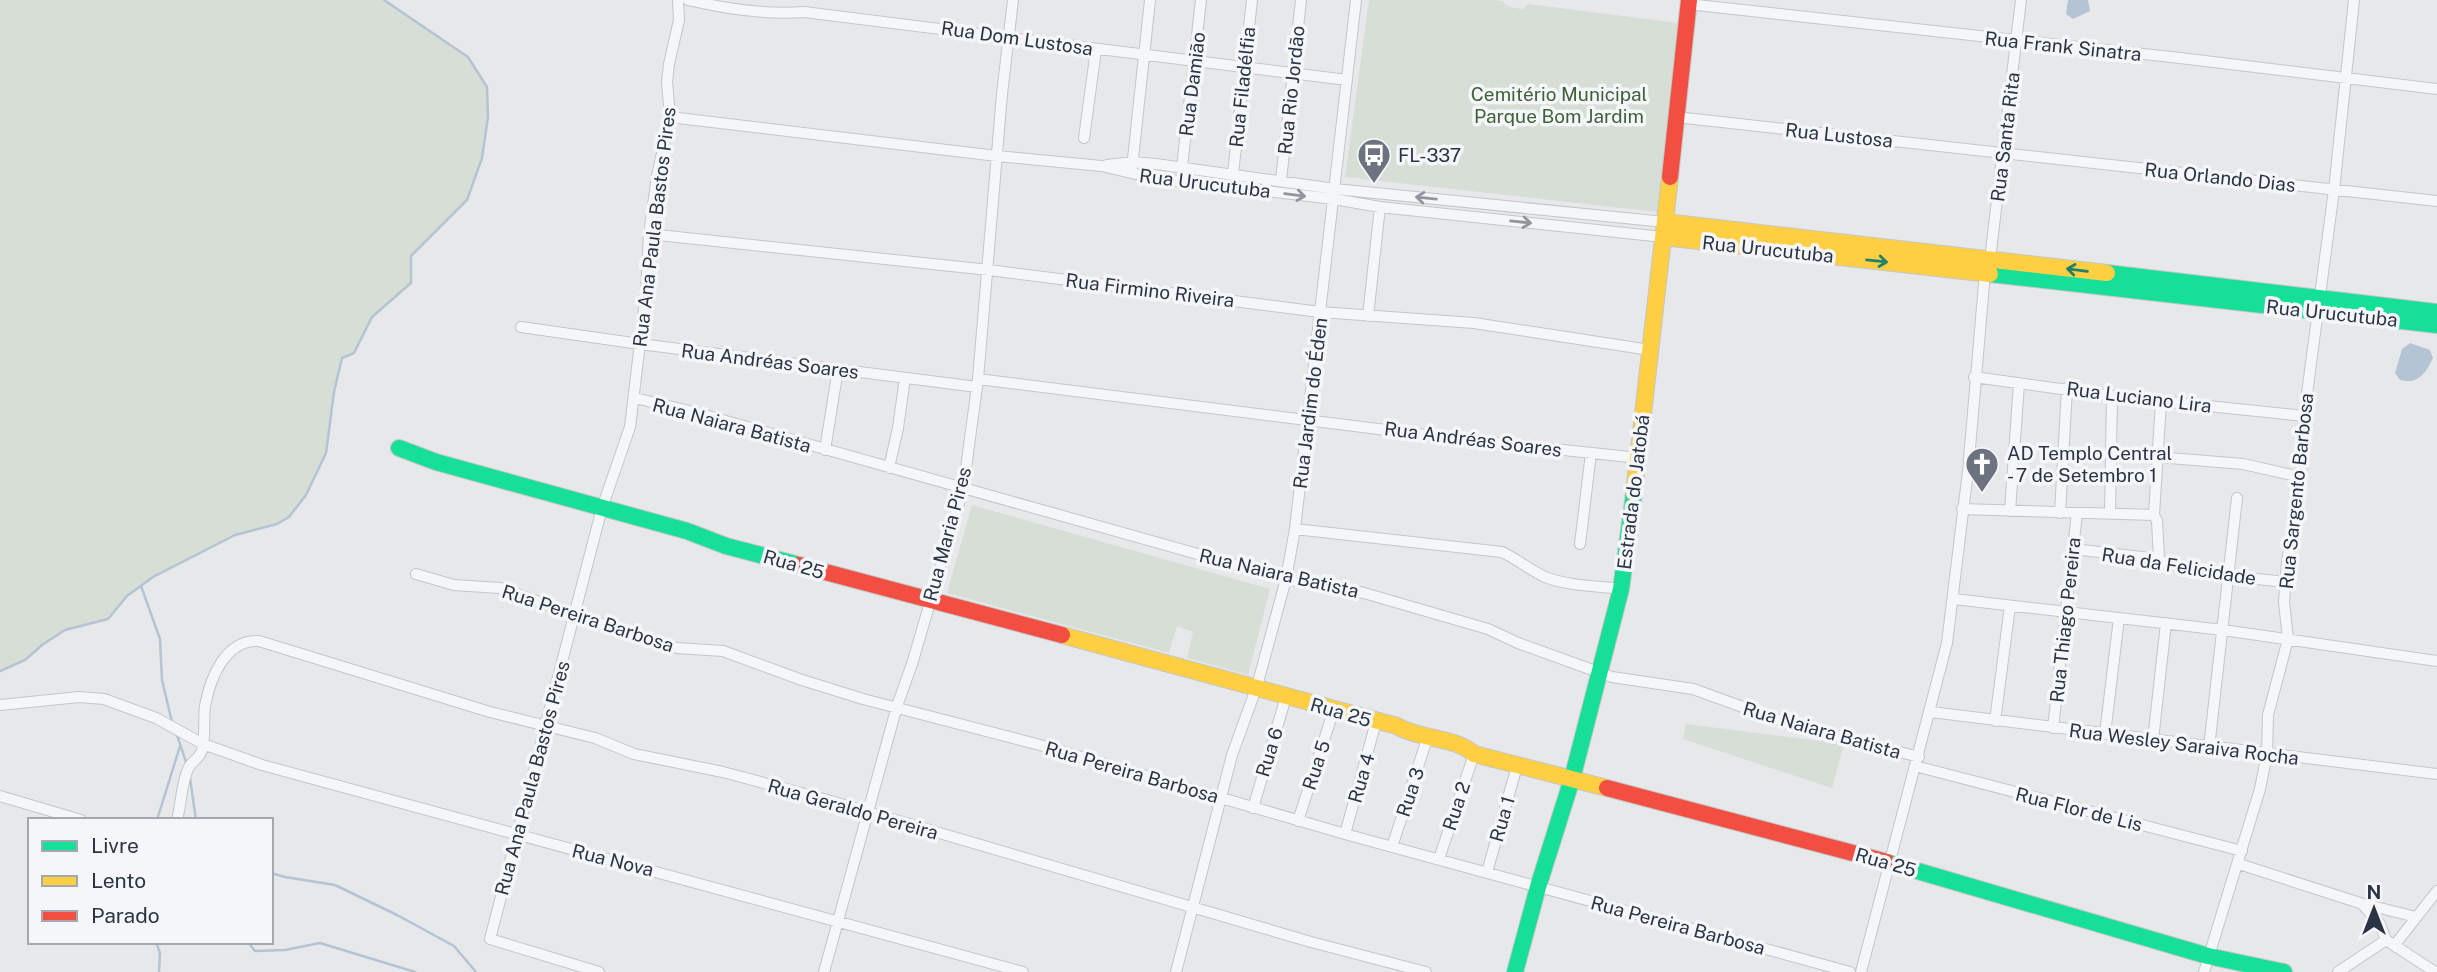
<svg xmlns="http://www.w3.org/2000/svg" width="2437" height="972" font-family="'Public Sans',sans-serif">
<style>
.green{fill:#d6ded6}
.water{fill:#b4c4d5}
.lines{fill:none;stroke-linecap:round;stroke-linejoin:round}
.stream{stroke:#b4c4d5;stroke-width:2.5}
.street-casing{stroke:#c4c6c8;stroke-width:12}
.fast-casing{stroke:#c4c6c8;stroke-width:18}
.slow-casing{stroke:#c4c6c8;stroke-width:18}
.jam-casing{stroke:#c4c6c8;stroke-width:18}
.street{stroke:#f5f6f7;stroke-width:10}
.fast{stroke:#16e098;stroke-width:16}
.slow{stroke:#ffcf43;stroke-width:16}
.jam{stroke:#f24e42;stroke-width:16}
.oneway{stroke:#90959e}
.oneway2{stroke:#22816a}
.labels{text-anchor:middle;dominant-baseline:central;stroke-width:7;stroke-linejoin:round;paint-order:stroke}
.street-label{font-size:19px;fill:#2b3445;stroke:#f4f6f9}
.park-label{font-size:19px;fill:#3f6138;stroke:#f4f6f9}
.poi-label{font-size:19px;fill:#2b3445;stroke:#f4f6f9;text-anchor:start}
</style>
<rect width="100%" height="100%" fill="#e6e8ea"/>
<path class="green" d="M0 0H384L468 57 487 87 488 117 482 158 467 200 411 256V283L372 317 354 353 342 358 334 392 326 453 306 495 289 517 277 524 235 535 153 577 128 596 108 619 65 630 42 645 25 660 0 671Z
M1369 0H1492L1502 1C1508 8 1515 8 1523 9L1528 4 1678 23 1657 212 1345 177Z
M972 505 1270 589 1248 675 1187 658 1193 632 1177 626 1169 653 947 593Z
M1686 724 1844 744 1832 788 1683 739Z"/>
<path class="water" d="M2068 0H2088L2090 11 2073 19 2066 14Z
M2410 343 2430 350 2433 358C2426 373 2418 385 2400 380L2395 373 2402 349Z"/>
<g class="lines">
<path class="stream" d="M141 586 160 639 162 680 172 722
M0 671 25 660 42 645 65 630 108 619 127 596 153 577 235 535 277 524 289 517 306 495 326 453 334 392 342 358 354 353 372 317 411 283V256L467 200 482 158 488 117 487 87 468 57 384 0
M177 735 187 765
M190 778 196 820
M157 820 180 746
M271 873 285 877 335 885 397 915 454 946 476 972
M156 942 160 953 159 972
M248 942 255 951 285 950 320 943 415 972"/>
<defs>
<path id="street" d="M688 0C726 9 765 15 804 12L1347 80
M1688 4 2180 58 2437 89
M670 117 997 156 1101 166 1153 178 1334 199 1380 207 1663 237
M1676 117 2437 201
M1084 138 1096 50
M1107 165 1133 162 1156 164 1335 189 1665 222
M1182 167 1201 0
M1132 168 1150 0
M1233 174 1252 0
M1281 180 1301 0
M649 234 989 270 1320 312 1474 323 1650 350
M1368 316 1380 207
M521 327 640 344 977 387
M1974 377 2112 396 2304 416
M978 379 1450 438 1639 458
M635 398 694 412 1286 579 1364 593 1488 629 1518 643 1612 677 1693 689 1787 723 1919 757
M825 450 838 369
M2157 457 2243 464 2301 477
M889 468 898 428 905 378
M1962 509 2154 515
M2010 511 2019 383
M2060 513 2067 388
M2110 514 2112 396
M1295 529 1502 552C1517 559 1530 570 1545 577 1568 586 1596 586 1621 589
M1580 544 1591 453
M2073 549 2159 559 2165 563 2227 576 2286 582
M2159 559 2157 521 2154 515 2161 401
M416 574 454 585 500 588 654 642 677 648 723 651 802 680 863 699 1040 745 1345 834 1850 972
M1954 599 2223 630 2437 661
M0 705 79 697 104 699 156 718 203 744 262 765 1023 972
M1931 712 2437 774
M1995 721 2010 606
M2053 728 2077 513
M2105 734 2119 618
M2153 740 2166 623
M2209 748 2237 498
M1915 766 2242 851
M0 796 81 820
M1253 808 1286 697
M177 820C181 805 182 779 189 767 193 760 200 758 202 750 206 736 203 720 205 706 210 679 225 639 259 641L490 712 595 738 634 754 723 772 827 800 1311 942 1426 972
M1298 821 1334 709
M1345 834 1376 722
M1392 847 1428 736
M1439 859 1474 754
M2239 864 2360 903 2416 917
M1487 872 1517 766
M2363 905 2380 924 2386 940 2435 972
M2396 947 2397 942 2437 891
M599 972 490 939 602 508 630 427 646 292 649 234 657 176 670 117 667 82 669 64 679 20 678 0
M824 972 897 706 912 664 963 490 978 379 1002 94 1013 0
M1176 972 1232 755 1257 686 1286 579 1295 529 1356 0
M1861 972 1947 643 1968 471 1985 272 1990 259 2021 0
M2204 972 2260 789 2267 754 2268 715 2288 639 2284 602 2287 562 2301 477 2304 416 2334 190 2354 0
M2338 972 2386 940"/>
<path id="fast" d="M2107 273 2437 312
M1990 274 2437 325
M399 448 436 462 687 531 726 546 799 565
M1887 862 2208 956 2284 972
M1515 972 1538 887 1572 779 1621 589 1634 493"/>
<path id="slow" d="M1665 222 2107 273
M1663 237 1990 274
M1634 493 1670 177
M1062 635 1397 726C1420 740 1454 736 1474 754L1607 788"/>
<path id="jam" d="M1670 177 1689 0
M799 565 1062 635
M1607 788 1887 862"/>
</defs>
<use href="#street" class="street-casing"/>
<use href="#fast" class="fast-casing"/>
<use href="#slow" class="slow-casing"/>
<use href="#jam" class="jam-casing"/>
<use href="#street" class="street"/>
<use href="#fast" class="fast"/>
<use href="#slow" class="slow"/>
<use href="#jam" class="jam"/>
</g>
<defs><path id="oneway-shaft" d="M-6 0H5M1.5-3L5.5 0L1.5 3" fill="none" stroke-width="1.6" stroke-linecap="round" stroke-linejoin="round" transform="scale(1.75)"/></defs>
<g class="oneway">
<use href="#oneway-shaft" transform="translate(1295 195) rotate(7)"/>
<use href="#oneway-shaft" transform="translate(1426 198) rotate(-174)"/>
<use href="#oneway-shaft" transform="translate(1521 222) rotate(6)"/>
</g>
<g class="oneway2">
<use href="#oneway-shaft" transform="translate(1877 261) rotate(6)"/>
<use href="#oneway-shaft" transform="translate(2077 270) rotate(-173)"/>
</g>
<defs>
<symbol id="bus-pin" viewBox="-11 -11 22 30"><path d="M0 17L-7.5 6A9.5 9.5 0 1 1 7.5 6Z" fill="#6c737f" stroke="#f4f6f9"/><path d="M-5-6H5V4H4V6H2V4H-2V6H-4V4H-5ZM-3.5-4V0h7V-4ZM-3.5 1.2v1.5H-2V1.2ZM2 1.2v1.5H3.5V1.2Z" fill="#fff"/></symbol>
<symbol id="church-pin" viewBox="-11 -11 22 30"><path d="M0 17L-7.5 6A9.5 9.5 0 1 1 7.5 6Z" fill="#6c737f" stroke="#f4f6f9"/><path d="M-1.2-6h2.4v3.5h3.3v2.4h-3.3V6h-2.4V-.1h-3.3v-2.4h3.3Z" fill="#fff"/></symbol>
</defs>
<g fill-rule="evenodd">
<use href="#bus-pin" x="1355" y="136" width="38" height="52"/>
<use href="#church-pin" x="1963" y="445" width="38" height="52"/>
</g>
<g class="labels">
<g class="street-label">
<text transform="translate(1017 38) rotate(8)">Rua Dom Lustosa</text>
<text transform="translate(2063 46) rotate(6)">Rua Frank Sinatra</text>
<text transform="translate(1192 84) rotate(-83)">Rua Damião</text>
<text transform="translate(1242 87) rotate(-84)">Rua Filadélfia</text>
<text transform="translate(1291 90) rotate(-84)">Rua Rio Jordão</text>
<text transform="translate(1839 135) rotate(6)">Rua Lustosa</text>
<text transform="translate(2005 137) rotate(-83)">Rua Santa Rita</text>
<text transform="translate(2220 177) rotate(6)">Rua Orlando Dias</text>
<text transform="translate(1205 183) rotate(7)">Rua Urucutuba</text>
<text transform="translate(654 227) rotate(-83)">Rua Ana Paula Bastos Pires</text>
<text transform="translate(1768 249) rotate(6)">Rua Urucutuba</text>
<text transform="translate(1150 290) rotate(7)">Rua Firmino Riveira</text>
<text transform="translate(2332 313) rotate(6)">Rua Urucutuba</text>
<text transform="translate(770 361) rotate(7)">Rua Andréas Soares</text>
<text transform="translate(2139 397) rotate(7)">Rua Luciano Lira</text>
<text transform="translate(1310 403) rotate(-83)">Rua Jardim do Éden</text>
<text transform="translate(732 425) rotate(15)">Rua Naiara Batista</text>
<text transform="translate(1473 439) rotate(7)">Rua Andréas Soares</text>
<text transform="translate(2296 491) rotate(-84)">Rua Sargento Barbosa</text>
<text transform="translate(1633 492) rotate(-83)">Estrada do Jatobá</text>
<text transform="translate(947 534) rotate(-75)">Rua Maria Pires</text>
<text transform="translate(794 564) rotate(16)">Rua 25</text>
<text transform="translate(2179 566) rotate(9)">Rua da Felicidade</text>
<text transform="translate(1279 573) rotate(13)">Rua Naiara Batista</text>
<text transform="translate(588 618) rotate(18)">Rua Pereira Barbosa</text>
<text transform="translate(2065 620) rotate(-84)">Rua Thiago Pereira</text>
<text transform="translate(1341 712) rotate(16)">Rua 25</text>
<text transform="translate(1822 730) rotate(16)">Rua Naiara Batista</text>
<text transform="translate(2184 744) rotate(7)">Rua Wesley Saraiva Rocha</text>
<text transform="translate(1269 752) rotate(-73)">Rua 6</text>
<text transform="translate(1316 765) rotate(-72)">Rua 5</text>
<text transform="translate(1132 772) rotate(16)">Rua Pereira Barbosa</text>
<text transform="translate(532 778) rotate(-75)">Rua Ana Paula Bastos Pires</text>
<text transform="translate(1361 778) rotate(-74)">Rua 4</text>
<text transform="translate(1410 792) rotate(-72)">Rua 3</text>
<text transform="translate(1456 806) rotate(-72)">Rua 2</text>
<text transform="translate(853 809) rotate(16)">Rua Geraldo Pereira</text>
<text transform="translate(2079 809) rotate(14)">Rua Flor de Lis</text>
<text transform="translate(1502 819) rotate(-74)">Rua 1</text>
<text transform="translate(613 860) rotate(14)">Rua Nova</text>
<text transform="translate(1886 862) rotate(16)">Rua 25</text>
<text transform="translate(1678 925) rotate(15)">Rua Pereira Barbosa</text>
</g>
<g class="park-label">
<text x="1559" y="94">Cemitério Municipal<tspan x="1559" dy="22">Parque Bom Jardim</tspan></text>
</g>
<g class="poi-label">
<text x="1398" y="155">FL-337</text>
<text x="2007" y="453">AD Templo Central<tspan x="2007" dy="22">- 7 de Setembro 1</tspan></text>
</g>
</g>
<rect x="28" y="818" width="245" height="126" fill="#f4f6f9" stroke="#a4a8b1" stroke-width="2"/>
<rect x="42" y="841" width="35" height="10" fill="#16e098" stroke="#a4a8b1" stroke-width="2"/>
<text x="91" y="853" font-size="21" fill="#2b3445">Livre</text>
<rect x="42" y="876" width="35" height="10" fill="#ffcf43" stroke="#a4a8b1" stroke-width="2"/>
<text x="91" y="888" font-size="21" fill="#2b3445">Lento</text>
<rect x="42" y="911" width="35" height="10" fill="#f24e42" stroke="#a4a8b1" stroke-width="2"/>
<text x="91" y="923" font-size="21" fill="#2b3445">Parado</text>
<g transform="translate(2374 909)" stroke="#f4f6f9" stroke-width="5" paint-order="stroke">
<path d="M0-5L12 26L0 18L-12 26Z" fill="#2b3445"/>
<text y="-10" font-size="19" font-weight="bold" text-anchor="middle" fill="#2b3445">N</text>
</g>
</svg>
